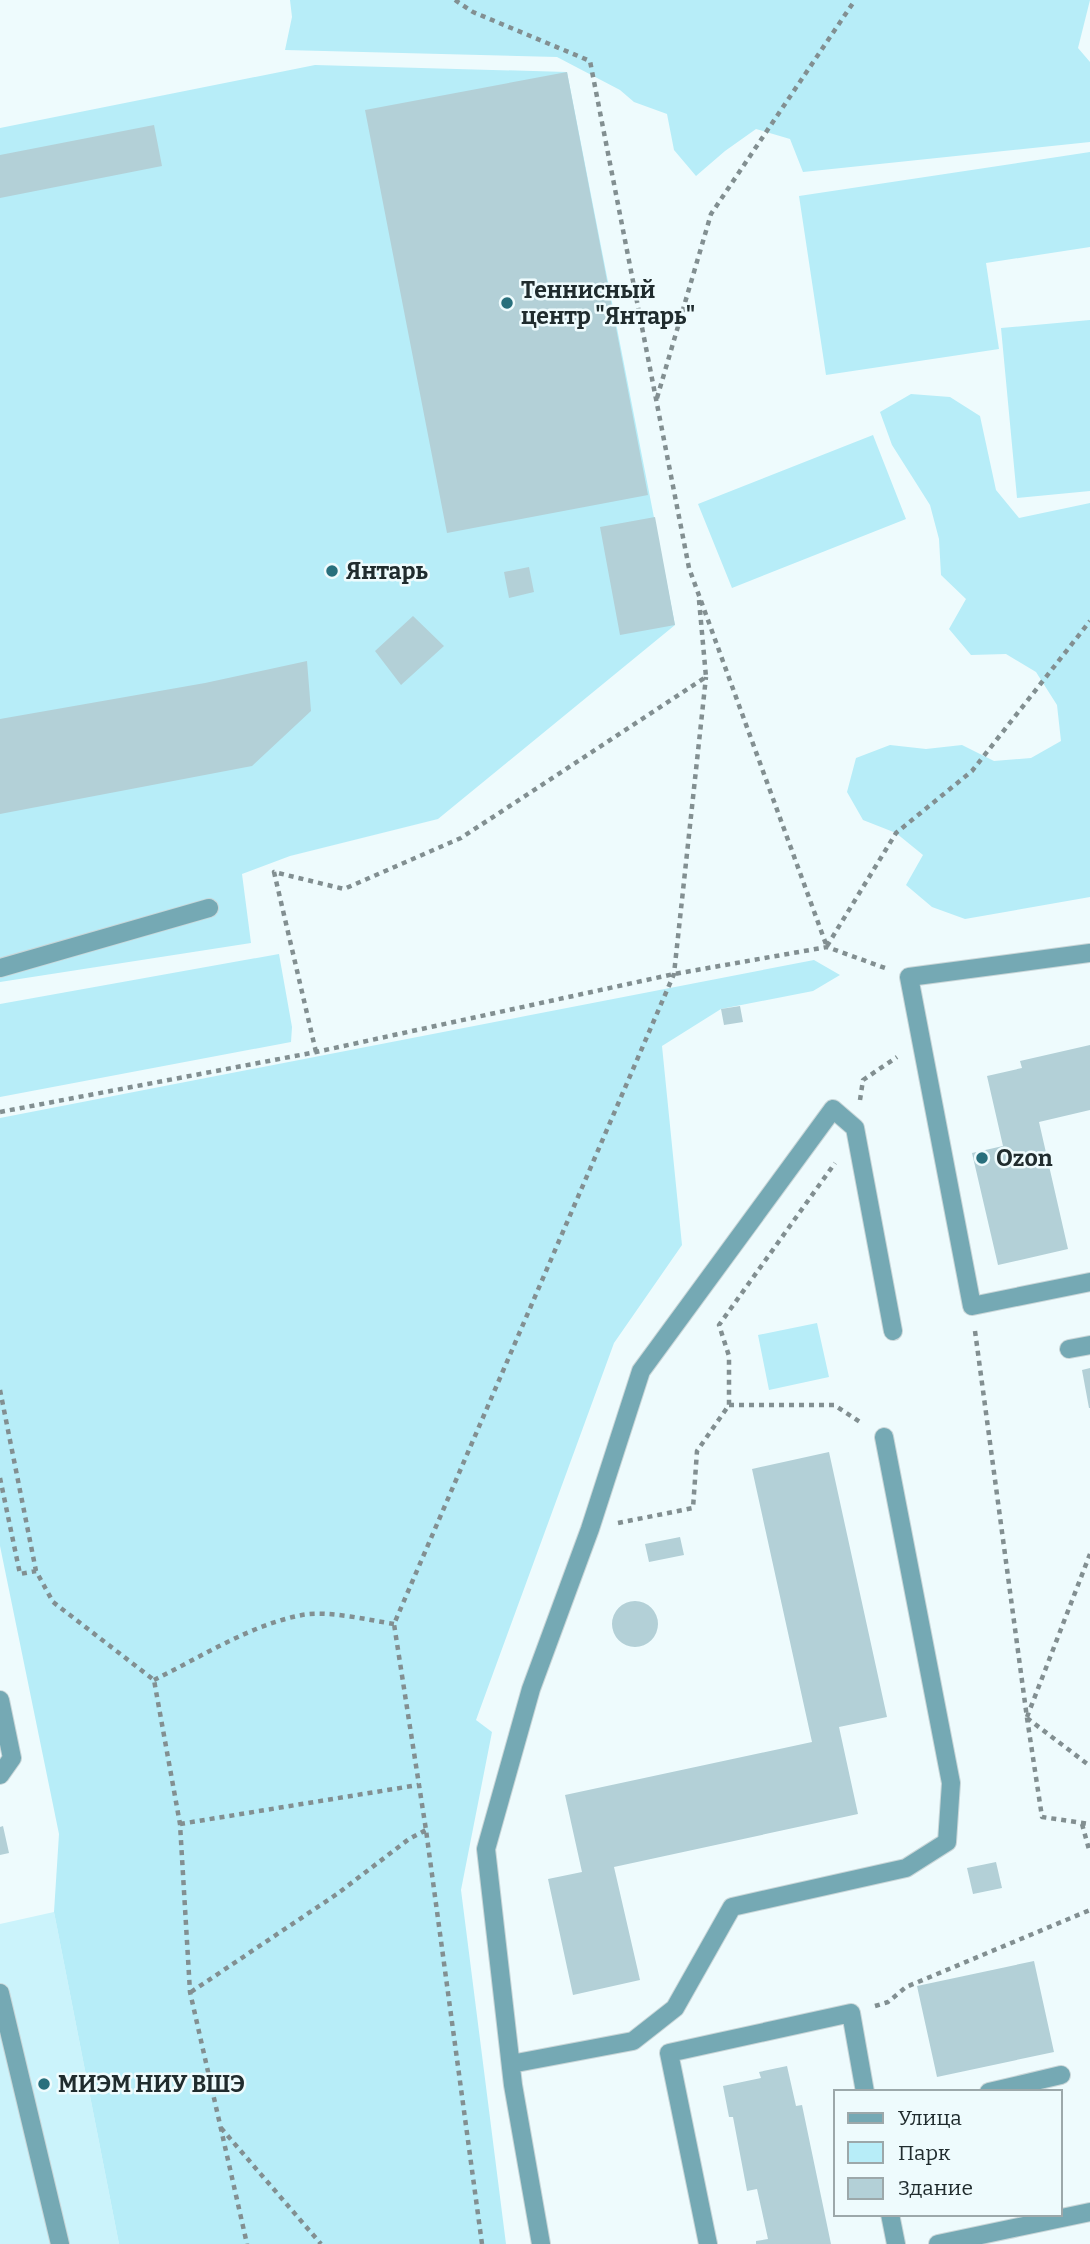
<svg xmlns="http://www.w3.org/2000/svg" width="1090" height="2244" font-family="Bitter,serif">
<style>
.built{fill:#cbf3fb}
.green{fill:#b7edf8}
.building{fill:#b3d0d7}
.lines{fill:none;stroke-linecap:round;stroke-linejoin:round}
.minor-casing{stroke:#c9d6d8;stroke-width:20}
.path{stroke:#828f91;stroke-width:4.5;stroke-dasharray:5 5;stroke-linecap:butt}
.minor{stroke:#75a9b4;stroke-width:18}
.poi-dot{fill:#286f7c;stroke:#eefbfd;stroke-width:2.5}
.labels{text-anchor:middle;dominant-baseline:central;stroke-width:5;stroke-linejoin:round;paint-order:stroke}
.poi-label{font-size:23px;font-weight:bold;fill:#202c2e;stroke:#eefbfd;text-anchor:start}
</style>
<rect width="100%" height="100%" fill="#eefbfd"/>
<path class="built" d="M54 1912 119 2244H0V1924Z"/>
<path class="green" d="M290 0H1090L1078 48 1090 62V142L803 172 790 139 756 129 725 151 696 176 674 150 667 114 634 102 620 90 557 57 285 50 292 17Z
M315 65 567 72 675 625 438 819 290 856 242 874 251 943 0 982V128Z
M1090 152V247L986 263 999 349 826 375 799 196Z
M1090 320V491L1017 498 1001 328Z
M911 394 950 397 980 416 996 490 1019 518 1090 503V897L965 919 932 907 906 885 923 855 896 833 863 820 847 792 856 758 890 745 926 749 962 745 994 761 1031 758 1061 741 1057 705 1036 672 1006 654 971 655 949 629 966 599 941 575 939 539 930 505 892 445 880 412Z
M873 435 906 519 732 588 698 504Z
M279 954 292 1027 291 1042 0 1097V1004Z
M814 960 840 975 813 991 721 1009 662 1046 682 1245 614 1343 476 1720 492 1732 461 1890 506 2244H119L54 1912 59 1834 0 1546V1118Z
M817 1323 829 1377 769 1390 758 1335Z"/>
<path class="building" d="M567 72 648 495 447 533 365 110Z
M154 125 162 166 0 198V155Z
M655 517 675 625 620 635 600 527Z
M529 567 534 592 509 598 504 572Z
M413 616 444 646 401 685 375 651Z
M307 661 311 711 252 766 0 814V719L205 683Z
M740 1006 743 1022 724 1025 721 1009Z
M1090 1045V1110L1039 1122 1068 1249 998 1265 972 1153 1003 1146 987 1076 1022 1068 1020 1061Z
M1090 1368V1408H1089L1082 1370Z
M829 1452 887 1717 839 1727 858 1814 614 1867 640 1980 573 1995 548 1879 582 1872 565 1795 812 1742 752 1469Z
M680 1537 684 1555 649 1562 645 1544Z
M612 1624a23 23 0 1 1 46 0a23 23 0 1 1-46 0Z
M3 1826 9 1853 0 1855V1827Z
M996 1862 1002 1888 973 1894 967 1868Z
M1034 1961 1054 2052 937 2077 917 1986Z
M787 2066 796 2106 802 2105 831 2244H756V2241L768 2239 757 2189 747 2191 733 2117H729L723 2086 761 2078 759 2072Z"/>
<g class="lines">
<defs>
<path id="minor" d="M1090 953 909 977 972 1306 1090 1282
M0 968 209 908
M1069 1349 1090 1345
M0 1700 12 1758 0 1775
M0 1993 60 2244
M511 2064 633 2041 675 2008 732 1907 906 1868 947 1842 951 1783 884 1437
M989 2092 1061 2075
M890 2214 896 2244
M541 2244 513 2085 486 1849 531 1689 590 1529 641 1371 833 1109 855 1128 893 1331
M708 2244 669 2053 851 2013 865 2092
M938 2244 1090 2212"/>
</defs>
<use href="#minor" class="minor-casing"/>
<path class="path" d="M455 0 473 12 590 61 689 568 827 947
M657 398 711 214 855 0
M827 946 896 833 972 771 1090 621
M316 1052 274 872 344 889 461 838 706 677 699 600
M860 1100 863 1080 897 1057
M0 1112 316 1052 674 974 827 947 885 968
M975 1331 1027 1718 1042 1817 1090 1824
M0 1390 36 1571 53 1602 154 1680 180 1824 190 1992 247 2244
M729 1405H834L863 1424
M0 1478 20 1574 36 1571
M618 1523 693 1508 697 1451 729 1405V1356L719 1325 835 1163
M154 1680C201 1657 250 1625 302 1615 328 1610 368 1620 394 1624
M1027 1717 1090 1554
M1027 1718 1090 1766
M180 1824 418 1785
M1082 1824 1090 1853
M191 1992 337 1894 409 1839 426 1830
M875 2006 888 2002 906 1987 1090 1910
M221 2128 321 2244
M482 2244 426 1830 394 1624 674 974 706 677"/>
<use href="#minor" class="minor"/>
</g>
<g class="poi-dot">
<circle cx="507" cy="303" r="7"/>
<circle cx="332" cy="571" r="7"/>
<circle cx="982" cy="1158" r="7"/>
<circle cx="44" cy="2084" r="7"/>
</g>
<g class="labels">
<g class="poi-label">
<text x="521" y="290">Теннисный<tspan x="521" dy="26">центр "Янтарь"</tspan></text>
<text x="346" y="571">Янтарь</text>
<text x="996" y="1158">Ozon</text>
<text x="58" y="2084">МИЭМ НИУ ВШЭ</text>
</g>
</g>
<rect x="834" y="2090" width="228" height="126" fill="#eefbfd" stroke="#9ca8aa" stroke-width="2"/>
<rect x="848" y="2113" width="35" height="10" fill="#75a9b4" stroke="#9ca8aa" stroke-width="2"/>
<text x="898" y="2125" font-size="21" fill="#202c2e">Улица</text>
<rect x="848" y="2142" width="35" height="21" fill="#b7edf8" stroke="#9ca8aa" stroke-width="2"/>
<text x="898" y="2160" font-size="21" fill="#202c2e">Парк</text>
<rect x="848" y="2178" width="35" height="21" fill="#b3d0d7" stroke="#9ca8aa" stroke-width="2"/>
<text x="898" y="2195" font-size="21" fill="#202c2e">Здание</text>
</svg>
